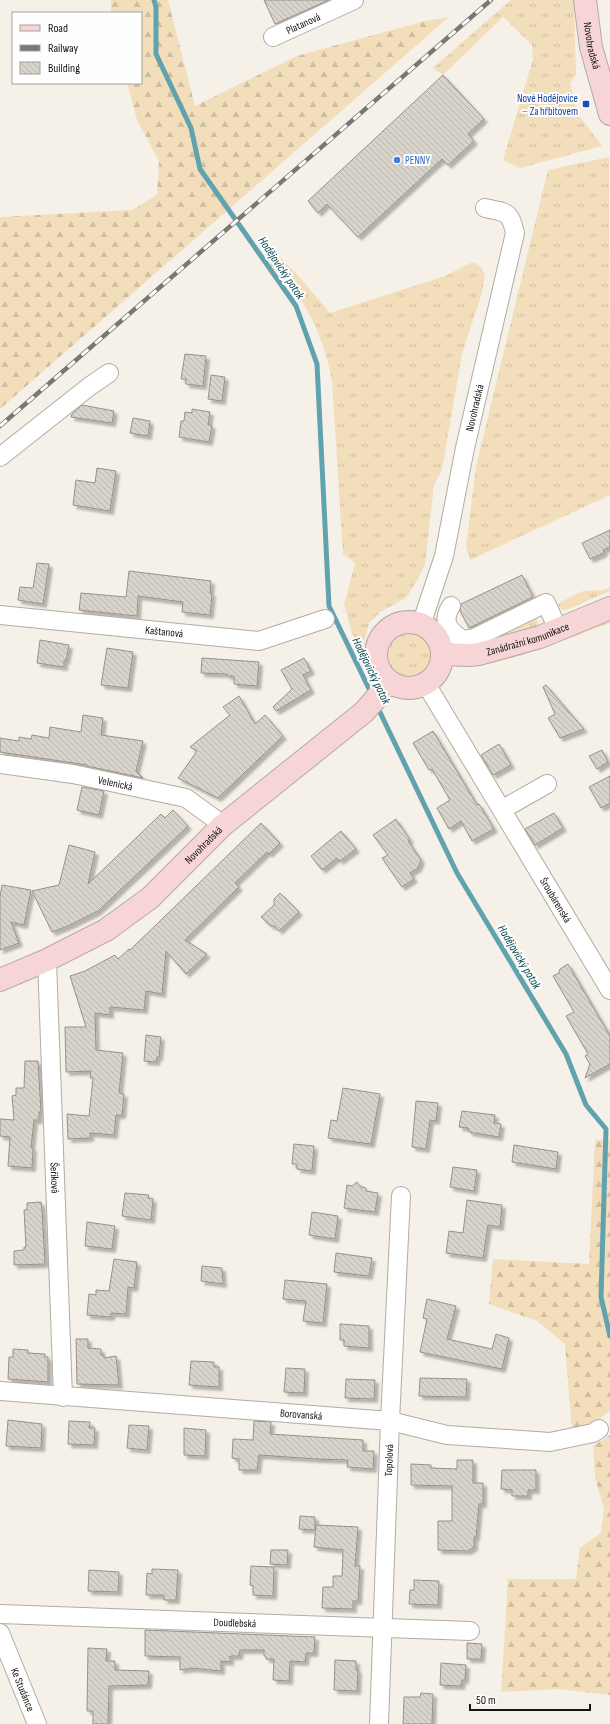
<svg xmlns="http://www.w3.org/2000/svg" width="610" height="1724" font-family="'Sofia Sans Condensed',sans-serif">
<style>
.grass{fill:url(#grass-tufts)}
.forest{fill:url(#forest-firs)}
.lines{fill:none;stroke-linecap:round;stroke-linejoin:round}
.stream{stroke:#60a3ae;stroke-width:5}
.building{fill:url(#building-back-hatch);stroke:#969189;filter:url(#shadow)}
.minor-casing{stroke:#b1aca4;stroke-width:20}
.secondary-casing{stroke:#b1aca4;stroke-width:24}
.minor{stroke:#fff;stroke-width:18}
.secondary{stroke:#f7d4d6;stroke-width:22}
.rail-casing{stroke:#7a7771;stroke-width:4.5}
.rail{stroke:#fefefe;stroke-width:3;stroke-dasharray:9;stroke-linecap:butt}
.transit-dot{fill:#1a4fb4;stroke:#fefefe;stroke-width:1.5}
.shop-dot{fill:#3f7fe0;stroke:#fefefe;stroke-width:1.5}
.labels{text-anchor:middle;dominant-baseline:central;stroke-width:4;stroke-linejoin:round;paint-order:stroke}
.street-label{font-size:11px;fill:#161512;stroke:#fefefe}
.transit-label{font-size:11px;fill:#164399;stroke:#fefefe;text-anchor:end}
.shop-label{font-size:11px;fill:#366cbe;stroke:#fefefe;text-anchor:start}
.water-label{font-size:12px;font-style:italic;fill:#04454e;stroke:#fefefe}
</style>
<defs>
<pattern id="grass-tufts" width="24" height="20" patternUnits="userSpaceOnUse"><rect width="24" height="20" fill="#f2debb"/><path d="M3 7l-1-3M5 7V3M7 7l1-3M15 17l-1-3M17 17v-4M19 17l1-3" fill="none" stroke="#cfbea0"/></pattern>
<pattern id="forest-firs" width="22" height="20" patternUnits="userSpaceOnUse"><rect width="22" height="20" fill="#f2debb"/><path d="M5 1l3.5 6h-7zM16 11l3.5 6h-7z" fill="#cfbea0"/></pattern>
<pattern id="building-back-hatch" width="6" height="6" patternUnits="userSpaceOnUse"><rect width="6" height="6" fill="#d8d3cb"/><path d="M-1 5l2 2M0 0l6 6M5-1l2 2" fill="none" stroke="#b9b4ad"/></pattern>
<filter id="shadow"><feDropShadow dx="3.5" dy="3.5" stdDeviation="1" flood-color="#0004"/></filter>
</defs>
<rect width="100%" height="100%" fill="#f6f1e8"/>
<path class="grass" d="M511 0H574L576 75 570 83 577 113 602 146 520 168 503 160 533 59 532 45 503 17 443 75 433 68Z
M609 157 610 495 470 560 466 547 476 466 548 170Z
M271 249 296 273 330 313 445 276 473 262 481 267 485 275 482 293 462 354 442 470 434 485 425 564 418 579 406 598 380 612 369 623 362 652 352 633 344 605 355 563 343 554 332 382C328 356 319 331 306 308 298 293 281 278 270 264Z
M610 587V591L566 610H562L559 606V603L583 591 604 590Z
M535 617 537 619 538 625 535 628 490 642 482 641Z
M610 620V623C569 638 531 655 488 664L486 662Z
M387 654a22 22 0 1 1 44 0a22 22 0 1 1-44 0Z"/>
<path class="forest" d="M111 0H168L195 106 297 56 425 21 449 17 0 409V217L132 210 157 195 159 161 137 120 127 83H141V13H111Z
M595 1140H610V1411L591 1425 572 1431 565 1344 537 1321 489 1304 493 1259 589 1264Z
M610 1435V1695L558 1689 501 1692 508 1579H576L580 1548 601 1533 604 1509 595 1477 593 1446Z"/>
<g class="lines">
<path class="stream" d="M154 0 156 7V54L191 128 200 169 296 306 317 364 329 606 372 695
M377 706 457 873 566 1054 586 1105 606 1129 601 1297 610 1336"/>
</g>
<path class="building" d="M264 0H329L275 24Z
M443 75 484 119 468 134 474 141 448 165 442 159 358 237 327 204 318 213 308 201Z
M185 354 206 356 203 386 186 384V379H181Z
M211 375 225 377 222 401 208 399Z
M82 405 114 411 112 423 71 417 72 414Z
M192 409 210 412 208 425H212L209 442 179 437 181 421H184L185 412 192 413Z
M133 418 150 421 148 436 130 433Z
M97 468 116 471 110 511 73 505 76 480 95 483Z
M610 530V547L603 550 604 553 590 559 582 543Z
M37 563 49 564 43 604 18 600 20 587 33 588Z
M129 571 211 581 210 593H212L210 615 182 612 183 602 138 596 137 616 79 610 81 593 126 597Z
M522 575 533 597 469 628 460 611 461 604Z
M40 640 69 645 66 661 64 660V667L37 663Z
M107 648 133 652 128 688 101 685Z
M202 658 259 662 257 686 234 684V676H227V674L201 673Z
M304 658 311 671 303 675 311 690 276 711 273 707 292 689 281 670Z
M546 685 569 712 584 729 560 738 548 718 555 714 543 687Z
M239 696 255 724 265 715 283 736 218 798 178 778 197 751 190 747 230 715 223 707Z
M83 715 103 718 101 735 143 741 136 771 143 778 87 766V765L0 752V738L19 741V737L31 739 32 735 49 738 50 727 81 732Z
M433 731 477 805 479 804 494 829 472 841 461 821 449 829 437 808 450 800 432 769 429 770 413 743Z
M499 744 511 765 493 775 481 755Z
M602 750 608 762 597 769 589 756Z
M610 776V803L601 808 589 787Z
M82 787 104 791 99 815 77 810Z
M173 810 188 826 98 911 68 926 52 932 32 891 59 885 69 845 95 852 88 884 161 814 165 818Z
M554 813 563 828 535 845 525 829Z
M396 819 410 840 408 841 421 860 418 868 410 873 414 879 402 887 382 858 388 855 373 835Z
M261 823 280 843 269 854 267 852 235 883 239 887 185 940 207 954 186 974 166 951 162 994 146 991 144 1010 110 1007V1015L95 1013 96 1050 123 1053 119 1093 124 1094 122 1115H116L114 1135 90 1133V1138L68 1139 67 1114 89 1116 93 1078H90L91 1071 66 1072 65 1027H86L70 976 85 971 115 955 118 959 129 949 130 950Z
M341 831 356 849 340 861 337 858 322 870 311 856Z
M2 885 31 890 24 925 11 922 19 943 0 950V897Z
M280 893 299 912 279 931 275 926H271L261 917 274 905V899Z
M568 964 610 1036V1064L585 1078 590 1064 585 1056 588 1054 566 1016 574 1012 553 976 559 973 560 969Z
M146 1035 161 1037 159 1057H157L156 1062 144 1061Z
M25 1061H38L41 1112H39V1120H34L31 1148H33L32 1168 8 1166 10 1137 0 1136V1119L14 1120 12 1096 16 1095V1088H24Z
M343 1088 380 1094 371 1144 328 1138 331 1120 337 1121Z
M416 1101 438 1103 436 1121 430 1120 426 1149 412 1147Z
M462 1111 495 1115 494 1123 501 1124 499 1137 469 1132 468 1128 459 1127Z
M294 1144 314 1146 312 1171 297 1169V1164H292Z
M514 1145 558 1152 556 1169 512 1162Z
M453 1167 477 1170 474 1191 450 1187Z
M357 1182 361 1187 366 1188V1191L378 1193 375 1212 344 1208 347 1185 352 1186Z
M125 1193 149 1195 148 1198 153 1199 151 1220 122 1216Z
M467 1200 502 1205 500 1227 488 1225 483 1258 446 1253 449 1231 463 1233Z
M41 1202 42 1210 45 1264 14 1265V1251L24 1250V1247H26L24 1210H27V1203Z
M312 1212 338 1216 335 1239 309 1235Z
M87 1222 115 1226 112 1249 85 1246Z
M336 1253 372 1258 369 1276 334 1272Z
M114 1259 137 1262 134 1288 128 1287 126 1314 111 1313V1317L87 1315 89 1294 96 1295V1290L109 1291Z
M202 1266 222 1268 223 1284 201 1281Z
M285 1280 327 1284 323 1323 303 1321 306 1301 283 1299Z
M427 1299 456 1306 447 1339 492 1349 496 1334 509 1338 502 1369 420 1352 427 1319 423 1318Z
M340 1324 369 1326V1348L344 1346V1340H340Z
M76 1339H88V1348L101 1349V1355H104V1358L116 1356 119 1385 77 1384Z
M13 1349 28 1350V1353L45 1354V1357H48V1382L8 1379 9 1357H13Z
M191 1361 214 1362V1367H219V1387L189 1385Z
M286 1368 305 1369 304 1393 284 1392Z
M420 1378 467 1379 466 1397 419 1396Z
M346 1379 375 1380 374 1399 345 1398Z
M8 1420 42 1424 41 1448 6 1446Z
M69 1421 90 1422 89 1428H95L94 1445 68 1444Z
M254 1421 271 1422 270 1434 363 1440V1451H374L373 1469 347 1467 348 1460 317 1459 259 1455 257 1470H239V1459L232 1458 233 1439 253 1440Z
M129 1425 149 1426 147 1450 127 1448Z
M184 1428 206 1430 205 1456 184 1455Z
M457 1460H473V1483H483V1504H479L476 1537H474V1547L468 1551 438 1550V1521H452V1486L411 1485V1464L431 1465V1468L457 1469Z
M502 1470H536V1490H528V1496H512V1490L501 1489Z
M300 1516 315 1517V1530L299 1529Z
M316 1525 358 1527 355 1566H360L358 1601H353V1609L322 1608 323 1587H333V1576H342L343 1550 314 1547Z
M271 1550H288L287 1565 270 1564Z
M251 1566 274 1567 273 1596 253 1595V1586L250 1585Z
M152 1569 178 1570 176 1600H164V1595H146L147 1573 152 1574Z
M89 1570 119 1572 118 1592 88 1591Z
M414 1580 439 1581 438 1605 409 1604 410 1590H414Z
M145 1630 315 1637 314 1653H306L305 1662 290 1661 289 1681 273 1680 274 1659H266V1656H264V1650H240L239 1656H230V1662L221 1661V1671L192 1668 180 1670V1657L145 1656Z
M467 1643 482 1644 481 1659H467Z
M88 1648 107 1649 106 1661H115V1670L149 1671 148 1685 109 1686 108 1724H93V1711H87Z
M335 1660 356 1661V1670H358L357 1691 334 1690Z
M441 1663 466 1665 465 1680H462L461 1686 440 1685Z
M421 1693 433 1694 432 1724H403L404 1697H420Z"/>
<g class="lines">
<defs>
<g id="minor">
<path id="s1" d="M273 37 354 0"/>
<path d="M0 457 90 386 109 373"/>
<path d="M451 606C441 622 449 631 463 640L474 638 546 603 558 629"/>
<path id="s2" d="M0 615 259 641 325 619"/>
<path id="s3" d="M421 625 444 556 465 448 515 233C510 210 506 213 485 208"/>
<path id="s4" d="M426 684 610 990"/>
<path id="s5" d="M0 764 73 774 186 798 223 825"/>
<path d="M503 809 547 784"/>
<path id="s6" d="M47 960 63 1397"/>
<path id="s7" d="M0 1391 390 1421 447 1435 550 1442 593 1433 599 1429"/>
<path id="s8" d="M0 1614 470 1631"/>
<path id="s9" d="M0 1633 37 1724"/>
<path id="s10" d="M379 1724 390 1421 401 1196"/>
</g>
<g id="secondary">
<path id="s11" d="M585 0 591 47 610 114"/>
<circle cx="409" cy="655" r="33"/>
<path id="s12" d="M442 654 469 655 479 654 540 637 610 608"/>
<path id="s13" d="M0 980 47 960 106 930 150 898 223 825 364 712 379 695 388 680"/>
</g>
</defs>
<use href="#minor" class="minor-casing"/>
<use href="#secondary" class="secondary-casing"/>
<use href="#minor" class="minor"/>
<use href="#secondary" class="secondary"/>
<defs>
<path id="rail" d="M0 426 491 0"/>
</defs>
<use href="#rail" class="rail-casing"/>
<use href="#rail" class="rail"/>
</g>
<rect class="transit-dot" x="582" y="100" width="8" height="8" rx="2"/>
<circle class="shop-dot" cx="397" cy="160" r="4"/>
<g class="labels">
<g class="street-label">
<text stroke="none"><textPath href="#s1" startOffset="33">Platanová</textPath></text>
<text stroke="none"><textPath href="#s11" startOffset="46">Novohradská</textPath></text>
<text stroke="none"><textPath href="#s3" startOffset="224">Novohradská</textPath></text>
<text stroke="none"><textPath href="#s2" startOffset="165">Kaštanová</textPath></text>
<text stroke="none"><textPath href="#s12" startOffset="88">Zanádražní komunikace</textPath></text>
<text stroke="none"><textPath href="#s5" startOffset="117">Velenická</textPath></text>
<text stroke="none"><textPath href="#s13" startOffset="247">Novohradská</textPath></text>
<text stroke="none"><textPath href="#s4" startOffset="252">Šroubárenská</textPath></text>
<text stroke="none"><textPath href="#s6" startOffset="218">Šeříková</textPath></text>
<text stroke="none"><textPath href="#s7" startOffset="302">Borovanská</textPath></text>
<text stroke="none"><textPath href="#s10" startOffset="264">Topolová</textPath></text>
<text stroke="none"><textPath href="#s8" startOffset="235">Doudlebská</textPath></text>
<text stroke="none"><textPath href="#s9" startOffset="61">Ke Studánce</textPath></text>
</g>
<g class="transit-label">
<text x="578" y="98">Nové Hodějovice<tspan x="578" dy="13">– Za hřbitovem</tspan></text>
</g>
<g class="shop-label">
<text x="405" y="160">PENNY</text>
</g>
<g class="water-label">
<text transform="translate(281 268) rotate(56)">Hodějovický potok</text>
<text transform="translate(371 671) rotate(64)">Hodějovický potok</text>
<text transform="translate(519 957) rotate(59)">Hodějovický potok</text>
</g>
</g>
<rect x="12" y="12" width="130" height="72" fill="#fefefe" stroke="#a1a1a0"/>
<rect x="20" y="25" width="20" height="6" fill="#f7d4d6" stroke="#a1a1a0"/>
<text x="48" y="32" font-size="12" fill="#161512">Road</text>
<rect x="20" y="45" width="20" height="6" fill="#7a7771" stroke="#a1a1a0"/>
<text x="48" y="52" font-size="12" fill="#161512">Railway</text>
<rect x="20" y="62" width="20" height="12" fill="url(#building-back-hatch)" stroke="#a1a1a0"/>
<text x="48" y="72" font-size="12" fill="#161512">Building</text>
<path d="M470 1704v6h120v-6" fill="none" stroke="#161512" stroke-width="2"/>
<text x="476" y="1704" font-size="12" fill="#161512" stroke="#fefefe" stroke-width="3" paint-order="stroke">50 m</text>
</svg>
